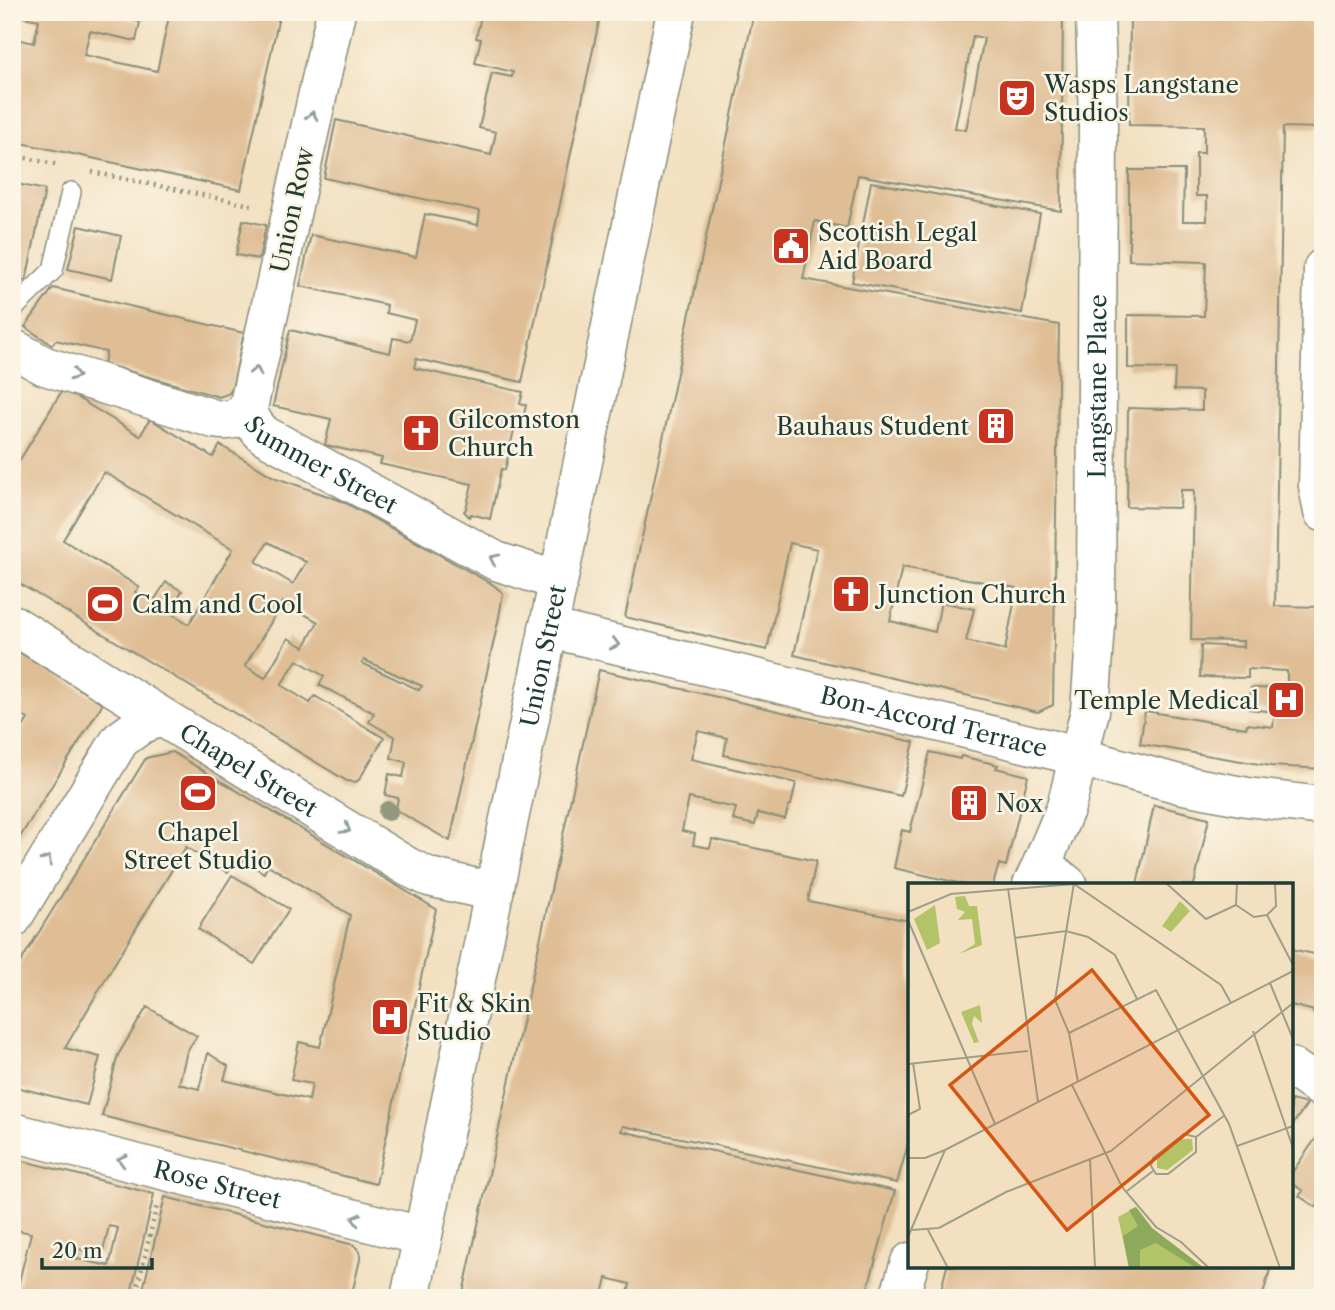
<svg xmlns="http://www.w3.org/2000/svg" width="1335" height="1310" font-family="'Libre Caslon Text',serif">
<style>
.building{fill:#dfbe95;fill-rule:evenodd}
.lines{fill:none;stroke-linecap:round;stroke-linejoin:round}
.service-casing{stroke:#888e7a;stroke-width:22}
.minor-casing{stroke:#888e7a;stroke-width:41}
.tertiary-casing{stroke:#888e7a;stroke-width:41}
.path{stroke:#888e7a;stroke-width:4.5;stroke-dasharray:2 5;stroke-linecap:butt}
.service{stroke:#fff;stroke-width:19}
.minor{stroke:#fff;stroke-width:38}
.tertiary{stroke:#fff;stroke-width:38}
.tree{fill:#92997b}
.oneway{stroke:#8f9e9a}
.labels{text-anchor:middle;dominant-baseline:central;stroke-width:5;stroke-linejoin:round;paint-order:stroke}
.poi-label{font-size:24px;fill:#1f3d34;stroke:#fcf5e5;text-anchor:start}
.street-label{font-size:24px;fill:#1f3d34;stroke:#fcf5e5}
.inset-road{fill:none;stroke:#9e9f89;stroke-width:2}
.view{fill:#d45610;fill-opacity:0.15;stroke:#d45610;stroke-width:3.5}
.inset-edge{fill:none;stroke:#1f3d34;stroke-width:3.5}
</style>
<rect width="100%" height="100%" fill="#fcf5e5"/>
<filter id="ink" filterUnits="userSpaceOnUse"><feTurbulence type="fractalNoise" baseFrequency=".0143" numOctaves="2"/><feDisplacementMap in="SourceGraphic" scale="14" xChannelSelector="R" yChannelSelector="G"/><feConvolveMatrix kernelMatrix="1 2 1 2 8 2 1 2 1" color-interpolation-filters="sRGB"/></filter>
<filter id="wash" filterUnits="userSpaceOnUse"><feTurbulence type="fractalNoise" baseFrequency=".00686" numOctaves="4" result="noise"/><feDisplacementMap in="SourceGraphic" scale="28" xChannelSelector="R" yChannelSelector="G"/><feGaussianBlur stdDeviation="1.57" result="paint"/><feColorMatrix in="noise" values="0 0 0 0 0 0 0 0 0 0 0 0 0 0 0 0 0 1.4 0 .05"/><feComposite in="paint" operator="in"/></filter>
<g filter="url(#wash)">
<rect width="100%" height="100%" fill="#f2e0c1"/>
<g id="blocks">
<path class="building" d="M12 12H93L140 22 136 41 90 31 84 55 157 71 170 12H280L241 190 12 141V38L34 43 39 20 12 15Z
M482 12H601L522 382 416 359 414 368 523 392 520 404 526 405 523 419 516 421 505 470 501 469 490 519 471 514 469 517 464 511 466 509 472 484 380 464 382 458 325 445 331 419 273 406 290 330 390 353 393 338 410 341 415 320 386 313 387 305 300 286 311 235 416 257 425 214 478 225 480 211 324 178 336 120 491 155 496 132 479 128 492 73 512 77 513 72 475 63 481 39 476 38Z
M754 12H1063L1061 211 858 175 847 228 815 221 803 279 1059 325 1053 705 1038 712 794 655 817 549 790 543 767 650 625 617ZM973 36 984 38 966 130 955 128ZM902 567 1017 588 1005 650 966 641 974 609 941 602 935 632 890 621Z
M1130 12H1323V128L1283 127 1275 606 1323 607V769L1271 766 1140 744 1145 711 1246 728 1247 724 1273 727 1275 712 1249 709 1251 688 1287 689V671L1248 669V678L1200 677 1201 645 1243 647V641L1191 640 1194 490H1181L1180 508 1127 507 1128 408 1202 410V391L1174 390 1175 369 1128 368V315L1204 316 1206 262 1129 260V170H1184L1183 221H1207V196H1196V153H1204V126L1129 125Z
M871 182 1040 214 1022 313 852 282Z
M12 183 45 190 26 281 12 277Z
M243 220 266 225 259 259 236 255Z
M79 226 121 236 112 279 68 269Z
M53 288 244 333 232 389 228 394 219 397 104 364 106 352 56 340 52 345 25 327Z
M63 389 140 436 150 419 213 457 220 445 274 477 342 501 492 584 503 593 499 617 450 841 396 810 398 798 385 795 389 774 403 777 406 762 391 758 395 737 369 722 374 713 319 685 324 676 297 660 281 685 310 703 315 696 384 738 359 780 355 782 347 781 12 579V473ZM104 472 233 549 189 624 169 612 182 591 166 582 153 602 135 592 139 587 63 540ZM268 542 306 562 293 584 256 562ZM283 602 318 622 304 647 288 638 265 678 245 666ZM364 660 422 686 419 690 362 663Z
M12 648 103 703 12 850V745L28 719 12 709Z
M599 670 914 742 901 796 724 755 727 738 698 731 691 759 796 783 791 805H789L785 819 758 813 755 825 733 820 736 808 689 798 682 831 695 834 693 845 710 848 712 839 816 861 808 901 910 921V1137L897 1183 623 1126 621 1131 895 1191 865 1298H627L630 1284 607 1278 602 1298H462Z
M172 752 436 909 376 1184 102 1116 118 1055 147 1007 197 1036 187 1051 179 1084 199 1089 208 1053 228 1066 224 1080 309 1100 312 1084 291 1080 299 1042 320 1047 350 915 268 865 264 873 238 857 228 873 186 847 121 953 65 1048 100 1057 87 1105 12 1086V976L146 758Z
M930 752 960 759 961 756 998 765 996 768 1028 776 1006 866 999 864 993 885H967L894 868 902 830 910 832Z
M1154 805 1209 818 1194 885H1137Z
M232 875 289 909 254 964 198 929Z
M1291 949 1323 956V1016L1313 1013 1314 1011 1291 1005Z
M1291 1100 1307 1104 1291 1127Z
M1323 1128V1204L1319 1202 1316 1207 1299 1196 1303 1191 1291 1183V1174Z
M12 1158 154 1194 130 1298H15L31 1233 12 1229ZM109 1226 118 1228 109 1266 77 1259 79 1249 102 1255Z
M165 1197 354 1245 360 1252 361 1255 351 1298H141Z
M947 1266H1271L1262 1298H939Z"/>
</g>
</g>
<g filter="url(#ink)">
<use href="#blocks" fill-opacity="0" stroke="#888e7a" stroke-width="2"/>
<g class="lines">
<defs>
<path id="service" d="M12 310 53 270 71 192"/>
<g id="minor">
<path id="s1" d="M336 12 248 408C250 420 255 426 264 435L496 561 558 581"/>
<path d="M1323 268 1318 486 1323 512"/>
<path d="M12 348 45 366 214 419C230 422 236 420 248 408"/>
<path d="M12 624 162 717"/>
<path id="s2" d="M548 628 1053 750 1179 784 1247 797 1323 806"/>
<path d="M1042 864 1068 885"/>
<path id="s3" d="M1032 885 1042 864 1066 807 1090 711 1096 625 1098 123 1095 12"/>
<path d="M1291 1067 1323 1089"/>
<path d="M899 1298 910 1262"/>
</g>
<g id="tertiary">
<path id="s4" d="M12 919 120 740 142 724 162 717 408 867 429 877 494 892"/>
<path id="s5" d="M12 1132 422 1236"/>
<path id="s6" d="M410 1298 676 12"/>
</g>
</defs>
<use href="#service" class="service-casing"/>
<use href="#minor" class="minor-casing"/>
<use href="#tertiary" class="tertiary-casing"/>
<path class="path" d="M12 155 59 165
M92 172 255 206
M135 1298 157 1205"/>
<use href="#service" class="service"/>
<use href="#minor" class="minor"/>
<use href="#tertiary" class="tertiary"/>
</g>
<circle class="tree" cx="388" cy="811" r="10"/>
<defs><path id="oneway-chevron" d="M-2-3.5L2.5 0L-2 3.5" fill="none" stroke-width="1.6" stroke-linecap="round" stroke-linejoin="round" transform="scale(1.75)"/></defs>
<g class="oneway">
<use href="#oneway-chevron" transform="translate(312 116) rotate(-78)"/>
<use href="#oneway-chevron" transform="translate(256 371) rotate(-78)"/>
<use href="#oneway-chevron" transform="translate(75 375) rotate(17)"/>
<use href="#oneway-chevron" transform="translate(494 559) rotate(-155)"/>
<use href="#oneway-chevron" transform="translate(615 644) rotate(14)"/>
<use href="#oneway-chevron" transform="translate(346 829) rotate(31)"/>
<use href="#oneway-chevron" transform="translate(47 860) rotate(-59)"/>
<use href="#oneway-chevron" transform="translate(122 1160) rotate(-166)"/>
<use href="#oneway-chevron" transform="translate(356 1219) rotate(-166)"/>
</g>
</g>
<defs>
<symbol id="theatre-square" viewBox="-11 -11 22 22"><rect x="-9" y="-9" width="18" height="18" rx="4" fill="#c8321e" stroke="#fcf5e5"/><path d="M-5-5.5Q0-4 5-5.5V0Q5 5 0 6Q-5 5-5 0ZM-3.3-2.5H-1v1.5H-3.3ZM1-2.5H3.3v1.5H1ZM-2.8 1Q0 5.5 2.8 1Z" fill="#fff"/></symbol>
<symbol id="civic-square" viewBox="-11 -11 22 22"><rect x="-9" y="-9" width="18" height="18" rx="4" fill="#c8321e" stroke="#fcf5e5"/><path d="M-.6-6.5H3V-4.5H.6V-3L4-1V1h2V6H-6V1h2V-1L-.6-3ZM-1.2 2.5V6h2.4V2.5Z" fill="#fff"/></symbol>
<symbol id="building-square" viewBox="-11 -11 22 22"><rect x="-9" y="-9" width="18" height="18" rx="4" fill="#c8321e" stroke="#fcf5e5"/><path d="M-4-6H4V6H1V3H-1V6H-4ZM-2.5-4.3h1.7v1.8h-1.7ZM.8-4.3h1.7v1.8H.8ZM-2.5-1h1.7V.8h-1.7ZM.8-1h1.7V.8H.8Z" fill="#fff"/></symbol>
<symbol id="church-square" viewBox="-11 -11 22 22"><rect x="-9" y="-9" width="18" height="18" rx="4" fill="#c8321e" stroke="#fcf5e5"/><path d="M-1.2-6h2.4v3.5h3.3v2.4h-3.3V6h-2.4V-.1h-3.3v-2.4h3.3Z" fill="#fff"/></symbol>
<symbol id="stadium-square" viewBox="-11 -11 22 22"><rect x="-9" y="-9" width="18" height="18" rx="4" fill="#c8321e" stroke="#fcf5e5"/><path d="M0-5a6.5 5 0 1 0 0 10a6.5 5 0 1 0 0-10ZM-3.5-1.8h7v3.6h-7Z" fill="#fff"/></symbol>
<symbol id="hospital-square" viewBox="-11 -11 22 22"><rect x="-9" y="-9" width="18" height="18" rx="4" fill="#c8321e" stroke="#fcf5e5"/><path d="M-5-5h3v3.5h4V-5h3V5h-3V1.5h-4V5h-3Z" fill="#fff"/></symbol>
</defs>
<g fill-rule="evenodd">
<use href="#theatre-square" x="995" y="76" width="44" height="44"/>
<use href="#civic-square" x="769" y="224" width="44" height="44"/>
<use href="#building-square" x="974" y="404" width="44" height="44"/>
<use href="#church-square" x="399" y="411" width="44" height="44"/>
<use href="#church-square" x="829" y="572" width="44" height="44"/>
<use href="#stadium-square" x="83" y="582" width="44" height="44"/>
<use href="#hospital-square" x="1264" y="678" width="44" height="44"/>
<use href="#stadium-square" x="176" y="771" width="44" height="44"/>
<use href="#building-square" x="947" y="781" width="44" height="44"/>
<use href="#hospital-square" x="368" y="995" width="44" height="44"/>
</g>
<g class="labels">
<g class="poi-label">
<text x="1044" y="84">Wasps Langstane<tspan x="1044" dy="28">Studios</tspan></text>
<text x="818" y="232">Scottish Legal<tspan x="818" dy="28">Aid Board</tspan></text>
<text x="448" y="419">Gilcomston<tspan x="448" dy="28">Church</tspan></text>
<text x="969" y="426" text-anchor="end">Bauhaus Student</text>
<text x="878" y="594">Junction Church</text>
<text x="132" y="604">Calm and Cool</text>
<text x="1259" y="700" text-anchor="end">Temple Medical</text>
<text x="996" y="803">Nox</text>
<text x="198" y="832" text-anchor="middle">Chapel<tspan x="198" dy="28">Street Studio</tspan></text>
<text x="417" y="1003">Fit &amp; Skin<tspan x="417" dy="28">Studio</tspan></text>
</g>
<g class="street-label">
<text transform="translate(292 210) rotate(-78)">Union Row</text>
<text stroke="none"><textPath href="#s3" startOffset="509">Langstane Place</textPath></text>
<text stroke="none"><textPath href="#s1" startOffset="502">Summer Street</textPath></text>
<text stroke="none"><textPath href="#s6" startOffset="656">Union Street</textPath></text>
<text stroke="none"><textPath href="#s2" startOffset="397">Bon-Accord Terrace</textPath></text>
<text stroke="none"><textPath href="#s4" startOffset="359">Chapel Street</textPath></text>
<text stroke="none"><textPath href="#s5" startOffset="212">Rose Street</textPath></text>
</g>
</g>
<g transform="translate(908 883)">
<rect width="385" height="385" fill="#f2e0c1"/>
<path d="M57 13 61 23H69L74 62 51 71 67 61 64 36 50 37 57 29 49 26 47 14ZM272 18 282 28 263 49 254 43ZM27 22 32 60 19 67 6 36ZM72 122 74 140 66 133 64 141 71 159 66 160 53 129ZM274 256H284L285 267 259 287 249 285V276ZM228 324 244 345 296 385H221L210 334Z" fill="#b2c467"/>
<path d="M228 324 244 345 296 385H288L248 360 232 367V385H221L215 353 230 343 221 327Z" fill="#8daa5c"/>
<path class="inset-road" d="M166 0 147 117 161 150 170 199M258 0 298 36 328 22M329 0 328 22 346 34 359 32 368 23 367 0M100 5 130 219M0 29 43 11 166 1 313 102 323 120M359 32 385 82M0 37 87 241M106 55 158 48 180 54 207 72 229 116M362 100 385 156M345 148 385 265M161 150 248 107 321 241 372 385M0 181 120 168M164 202 214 304 248 344 273 359 301 385M0 232 12 226 5 180M276 251 288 254V269L260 291H248L243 283 245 275ZM288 254 317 232M329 263 385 243M0 275H17L37 267 385 88M182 276 187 385M219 308 245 288M3 347 31 345 98 309 203 268 385 120M20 347 40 385M0 354 37 267"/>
<path class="view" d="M184 87 301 232 159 347 42 202Z"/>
<rect width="385" height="385" class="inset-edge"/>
</g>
<rect width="1335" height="1310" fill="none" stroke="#fcf5e5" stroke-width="42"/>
<path d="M42 1258v10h110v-10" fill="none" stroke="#1f3d34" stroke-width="3.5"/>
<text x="52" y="1258" font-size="21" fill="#1f3d34" stroke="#fcf5e5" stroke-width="5" paint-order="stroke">20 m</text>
</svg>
